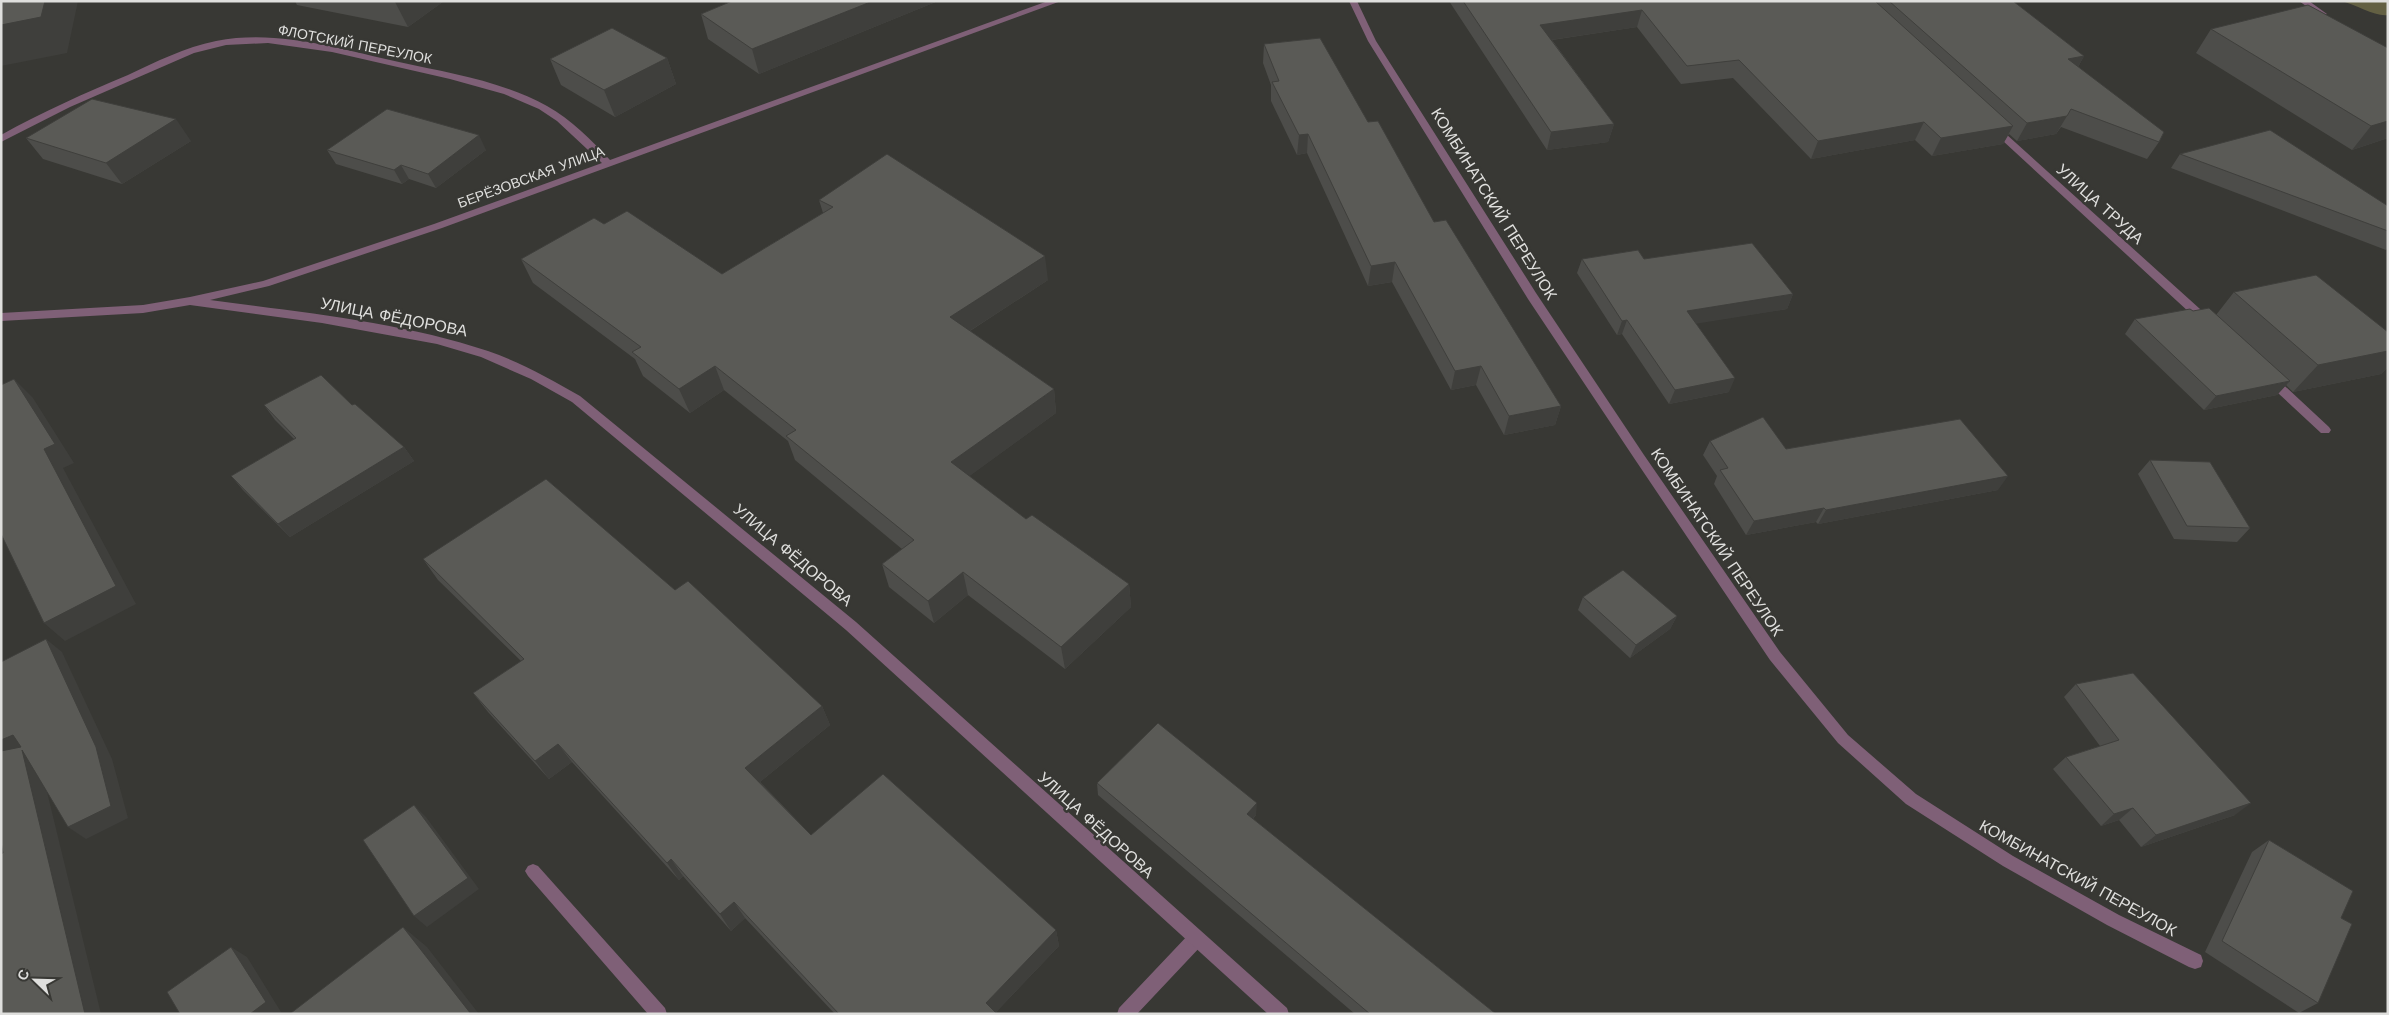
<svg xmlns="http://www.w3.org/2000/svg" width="2389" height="1015" font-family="'Work Sans',sans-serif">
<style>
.green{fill:#636043}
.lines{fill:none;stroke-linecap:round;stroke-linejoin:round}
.service{fill:#7f6077;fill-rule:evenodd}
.minor{fill:#7f6077;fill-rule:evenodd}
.wall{fill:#4d4d4a}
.shaded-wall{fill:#3f3f3c}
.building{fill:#5a5a56;stroke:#3f3f3c}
.labels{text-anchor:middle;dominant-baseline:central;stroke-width:5;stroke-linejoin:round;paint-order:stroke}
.far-street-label{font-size:14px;fill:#dfdfdd;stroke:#383834}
.street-label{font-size:16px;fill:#dfdfdd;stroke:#383834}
</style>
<rect width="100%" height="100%" fill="#383834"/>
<path class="green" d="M2342 1H2388V15C2376 17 2356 5 2342 1Z"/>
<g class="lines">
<path class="service" d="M533 864 538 866 665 1008 667 1014H648L528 876 525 871 528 866Z
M1196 931 1202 933 1204 939 1202 945 1137 1014H1117L1119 1008 1190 933Z"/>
<path class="minor" d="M1048 1H1061L442 228 269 286 210 300C300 312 402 322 488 351 520 362 550 379 580 396L856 622 1287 1008 1289 1014H1268L846 630 572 402 531 379 481 357 437 344 322 323 190 305 143 313 1 321V313L143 305 190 297 263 281 434 224 602 163 557 121 539 109 504 94 450 79 332 52 268 43 226 45 194 53 70 107 1 142V135C42 112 85 93 128 75 156 62 185 47 216 41 278 29 339 49 399 62 449 73 502 81 547 106 572 120 591 140 610 160Z
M1349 1H1357L1376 41 1536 293 1644 455 1780 652 1848 735 1916 794 2013 856 2119 915 2201 955 2203 961 2201 967 2195 969 2189 967 2107 925 2003 866 1906 804 1838 743 1770 660 1636 461 1528 299 1368 41Z
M2299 1H2309L2327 14 2320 16Z
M1993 124 1996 125 2210 318 2211 321 2210 324H2202L1990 129V125Z
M2269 374 2273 375 2329 427 2331 430 2329 433H2321L2265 381 2263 378 2265 375Z"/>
</g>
<path class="wall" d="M295 1H444L408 27 297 5Z
M732 1H938L759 74 708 39 701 14Z
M1449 1H2013L2084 56 2078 67 2159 142 2147 159 2061 127 2056 134 2017 141 2009 134 2003 144 1932 156 1915 140 1811 159 1733 78 1681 84 1637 27 1552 40 1614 124 1608 142 1547 150Z
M2211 29 2388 48V138L2352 150 2196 53Z
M1264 44 1368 122 1434 222 1561 406 1555 425 1504 435 1476 385 1451 390 1392 282 1368 286 1307 153 1297 155 1271 101V85L1263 63Z
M667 58 676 84 615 117 561 85 550 59Z
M26 138 191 141 122 184 43 159Z
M327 150H486L436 188 409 179 402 184 336 164Z
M2180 154 2388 206V248L2386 250 2171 168Z
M819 200 1048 280 970 331 1054 389 1056 413 969 476 1026 519 1129 584 1131 607 1065 669 968 595 934 623 889 587 882 564 902 549 795 460 788 441 724 390 690 413 643 376 635 359 533 283 521 259 604 224 722 274 823 213Z
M1582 259H1644L1793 294 1787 309 1696 323 1729 392 1669 404 1622 334 1617 335 1577 273Z
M2234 292 2388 332V367L2381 374 2293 392 2286 385 2277 395 2204 410 2125 334 2135 319 2193 311 2216 315Z
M264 405H352L404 447 414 461 290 537 243 490 231 476 294 439 275 420Z
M1710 441 1786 449 1998 490 1818 524 1816 522 1746 535 1714 484 1717 476 1703 455Z
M2150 460 2250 528 2237 542 2174 539 2138 474Z
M423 559 675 590 822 706 830 725 760 782 811 835 1056 930 1059 946 996 1012 997 1014H835L745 918 731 931 683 876 679 880 572 762 549 779 488 712 473 693 521 661 438 580Z
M1583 597 1677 616 1670 629 1630 658 1578 610Z
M2076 684 2235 815 2141 847 2119 820 2101 826 2053 769 2066 757 2100 746 2064 697Z
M1097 783 1256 815 1253 819 1496 1014H1355L1098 795Z
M2269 840 2318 1003 2299 1013 2205 952 2252 852Z"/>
<path class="shaded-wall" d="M45 1H78L67 53 1 66V25Z
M397 1H444L408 27 395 2Z
M873 1H938L759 74 752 49Z
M1642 10 1637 27 1537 42 1540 25Z
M2084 56 2074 74 2068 59Z
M667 58 676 84 615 117 604 90Z
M2067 116 2056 134 2017 141 2027 123Z
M176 119 191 141 122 184 106 163Z
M2388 121V138L2352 150 2371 126Z
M1924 122 1915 140 1811 159 1818 141Z
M1614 124 1608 142 1547 150 1551 132Z
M2013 126 2003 144 1932 156 1941 138Z
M1308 134 1307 153 1297 155 1299 135Z
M479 135 486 150 436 188 428 174Z
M401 165 409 179 402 184 394 170Z
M1045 256 1048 280 954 341 950 317Z
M1395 262 1392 282 1368 286 1371 266Z
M1793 294 1787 309 1682 326 1687 311Z
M1627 320 1622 334 1617 335 1622 321Z
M2388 351V367L2381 374 2293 392 2318 365Z
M715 366 724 390 690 413 679 389Z
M1481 366 1476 385 1451 390 1455 371Z
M1735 378 1729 392 1669 404 1675 390Z
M14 379 33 398 74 463 63 468 136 604 65 641 44 623V449Z
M2290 381 2277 395 2204 410 2216 396Z
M1054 389 1056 413 956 486 951 462Z
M1561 406 1555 425 1504 435 1509 416Z
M404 447 414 461 290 537 278 524Z
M2008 476 1998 490 1818 524 1826 510Z
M1824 508 1816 522 1746 535 1754 521Z
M963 572 968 595 934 623 928 601Z
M1129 584 1131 607 1065 669 1061 647Z
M1677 616 1670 629 1630 658 1636 645Z
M46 639 62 652 112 759 128 818 86 839 68 827Z
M822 706 830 725 755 786 745 768Z
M13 735 40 763 101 1014H85L1 760V740Z
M558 744 572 762 549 779 535 761Z
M1257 803 1256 815 1246 826 1247 814Z
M2251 803 2235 815 2141 847 2156 835Z
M414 805 426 817 479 889 427 927 414 916Z
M2133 808 2119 820 2101 826 2114 814Z
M671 859 683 876 679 880 667 863Z
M734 902 745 918 731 931 720 914Z
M403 927 427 947 479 1014H471Z
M1056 930 1059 946 994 1014 986 1003Z
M231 947 247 957 281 1012 279 1014H250Z"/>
<path class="building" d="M1 1H45L41 17 1 25Z
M732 1H873L752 49 701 14Z
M1463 1H1875L2013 126 1941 138 1924 122 1818 141 1739 60 1687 66 1642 10 1540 25 1614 124 1551 132Z
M1889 1H2013L2084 56 2068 59 2164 132 2159 142 2071 109 2067 116 2027 123Z
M2308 5 2388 48V121L2371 126 2211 29Z
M612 28 667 58 604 90 550 59Z
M1320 38 1368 122 1378 121 1434 222 1446 220 1561 406 1509 416 1481 366 1455 371 1395 262 1371 266 1308 134 1299 135 1272 82 1279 81 1264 44Z
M92 99 176 119 106 163 26 138Z
M387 109 479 135 428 174 401 165 394 170 327 150Z
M2270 130 2388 206V231L2180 154Z
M887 154 1045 256 950 317 1054 389 951 462 1026 519 1032 515 1129 584 1061 647 963 572 928 601 882 564 914 540 786 436 796 430 715 366 679 389 632 352 641 347 521 259 594 218 604 224 627 211 722 274 833 207 819 200Z
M1752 243 1793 294 1687 311 1735 378 1675 390 1627 320 1622 321 1582 259 1638 250 1644 259Z
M2316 275 2388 332V351L2318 365 2234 292Z
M2209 308 2290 381 2216 396 2135 319 2190 309 2193 311Z
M321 375 352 405 355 404 404 447 278 524 231 476 296 438 264 405Z
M14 379 55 444 44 449 116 586 44 623 1 534V385Z
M1763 417 1786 449 1960 419 2008 476 1826 510 1824 508 1754 521 1720 470 1728 468 1710 441Z
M2150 460 2210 462 2250 528 2187 526Z
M546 479 675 590 688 581 822 706 745 768 811 835 883 774 1056 930 986 1003 997 1014H839L734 902 720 914 671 859 667 863 558 744 535 761 473 693 524 659 423 559Z
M1623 570 1677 616 1636 645 1583 597Z
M46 639 96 747 111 806 68 827 22 750 85 1014H1V854L3 853 1 842V751L21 747 13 735 1 740V662Z
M2133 673 2251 803 2156 835 2133 808 2114 814 2066 757 2119 740 2076 684Z
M1158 723 1257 803 1247 814 1496 1014H1370L1097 783Z
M414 805 468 878 414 916 363 840Z
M2269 840 2353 891 2341 918 2352 924 2318 1003 2222 941Z
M403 927 471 1014H291V1013Z
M231 947 266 1002 250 1014H180L167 992Z"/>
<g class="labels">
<g class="far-street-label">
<text transform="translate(355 44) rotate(11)">ФЛОТСКИЙ ПЕРЕУЛОК</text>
<text transform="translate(531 177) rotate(-20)">БЕРЁЗОВСКАЯ УЛИЦА</text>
</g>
<g class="street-label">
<text transform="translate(1494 204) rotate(58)">КОМБИНАТСКИЙ ПЕРЕУЛОК</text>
<text transform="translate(2100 204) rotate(42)">УЛИЦА ТРУДА</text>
<text transform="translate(394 317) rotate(11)">УЛИЦА ФЁДОРОВА</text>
<text transform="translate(1717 542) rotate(56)">КОМБИНАТСКИЙ ПЕРЕУЛОК</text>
<text transform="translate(793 555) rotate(40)">УЛИЦА ФЁДОРОВА</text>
<text transform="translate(1096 825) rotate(42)">УЛИЦА ФЁДОРОВА</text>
<text transform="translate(2078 878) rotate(29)">КОМБИНАТСКИЙ ПЕРЕУЛОК</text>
</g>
</g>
<rect width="2389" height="1015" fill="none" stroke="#dfdfdd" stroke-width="5"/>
<g transform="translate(35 980) rotate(293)" stroke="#383834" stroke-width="4" paint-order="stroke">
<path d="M0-4L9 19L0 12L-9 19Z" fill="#dfdfdd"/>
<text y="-8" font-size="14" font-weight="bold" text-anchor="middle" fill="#dfdfdd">С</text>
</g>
</svg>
